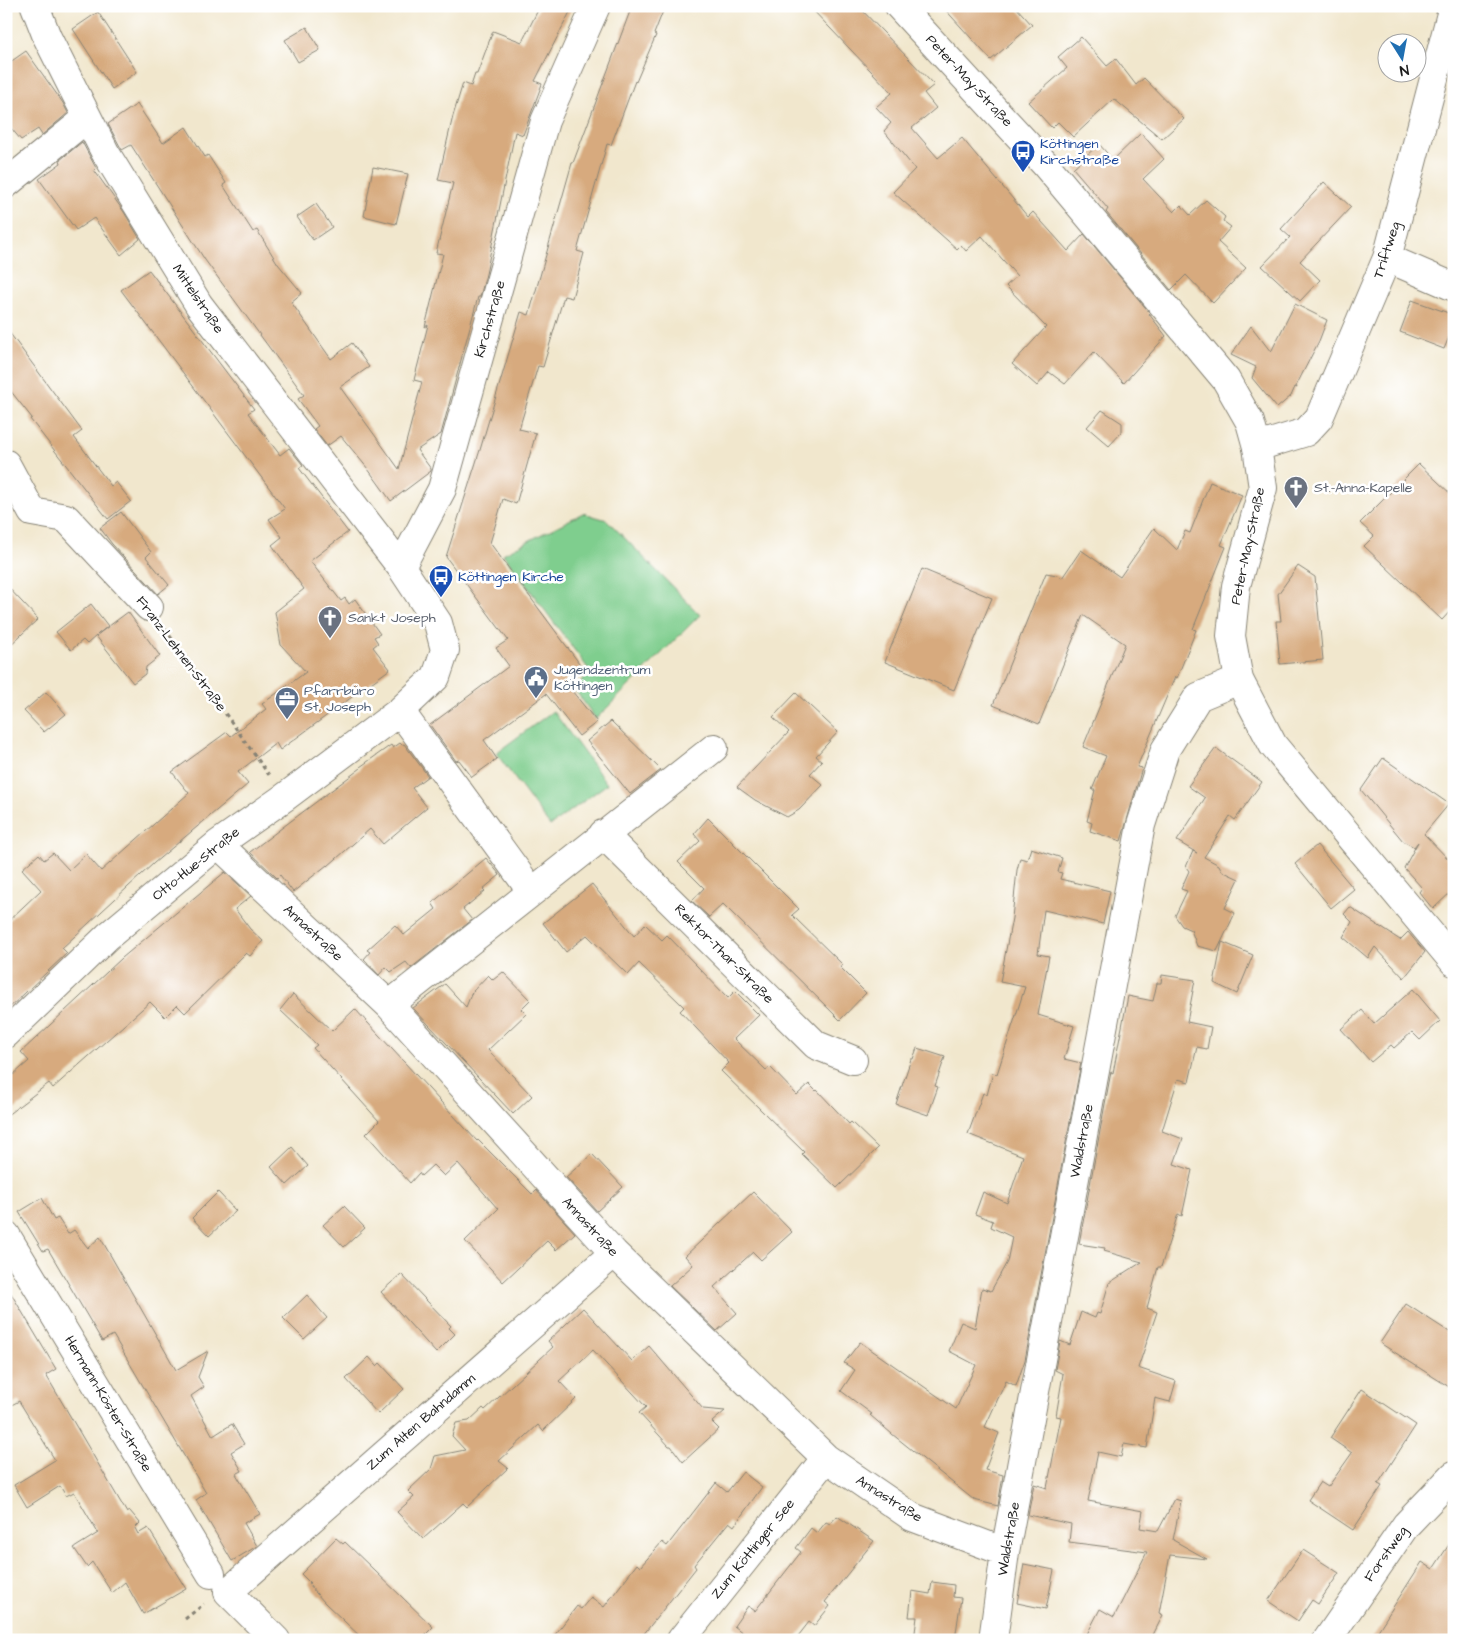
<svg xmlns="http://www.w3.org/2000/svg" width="1460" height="1646" font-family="'Architects Daughter',sans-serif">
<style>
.green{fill:#7fce8e;stroke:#4e7555}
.building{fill:#d7aa7e}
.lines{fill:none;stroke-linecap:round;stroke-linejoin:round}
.minor-casing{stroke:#868274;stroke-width:30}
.major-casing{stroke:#868274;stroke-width:30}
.path{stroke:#868274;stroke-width:3;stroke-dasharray:4 4;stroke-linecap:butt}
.minor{stroke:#fff;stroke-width:28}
.major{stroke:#fff;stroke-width:28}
.labels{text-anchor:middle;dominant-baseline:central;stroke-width:5;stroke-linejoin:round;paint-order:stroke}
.street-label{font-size:14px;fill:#1c1c1c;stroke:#fff}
.transit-label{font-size:14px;fill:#164399;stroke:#fff;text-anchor:start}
.worship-label{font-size:14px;fill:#5b616d;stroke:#fff;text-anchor:start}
.service-label{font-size:14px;fill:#4e5e75;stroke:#fff;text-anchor:start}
</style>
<rect width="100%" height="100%" fill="#fff"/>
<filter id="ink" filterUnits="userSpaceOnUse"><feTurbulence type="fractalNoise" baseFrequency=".02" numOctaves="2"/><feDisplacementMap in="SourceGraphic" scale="10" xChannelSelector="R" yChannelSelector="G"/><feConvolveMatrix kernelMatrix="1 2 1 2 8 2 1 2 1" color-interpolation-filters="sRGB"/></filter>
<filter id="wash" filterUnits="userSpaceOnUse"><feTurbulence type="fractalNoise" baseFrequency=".0096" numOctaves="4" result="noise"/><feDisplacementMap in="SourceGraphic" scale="20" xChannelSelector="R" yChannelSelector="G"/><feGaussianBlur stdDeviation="1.12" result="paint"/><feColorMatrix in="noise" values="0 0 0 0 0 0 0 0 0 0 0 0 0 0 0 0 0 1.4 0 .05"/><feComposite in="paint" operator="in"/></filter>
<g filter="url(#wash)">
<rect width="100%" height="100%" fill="#f1e7cd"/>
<path class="green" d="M583 513 607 520 700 615 596 719 575 690 590 671 503 554Z
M553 711 607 784 550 826 496 753Z"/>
<g id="blocks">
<path class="building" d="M540 6H573L535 81 542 84 523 135 515 132 486 274 480 297H478L441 434 417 450 431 469V471L391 501 368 469 341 436 327 446 314 429 318 426 298 399 304 395 205 260 131 145 122 150 108 124 137 104 163 143 186 127 205 157 208 155 226 183 223 185 253 232 257 230 278 264 302 293 291 302 331 359 352 343 369 367 340 387 399 469 422 382 414 380 428 325 425 327 443 254 436 253 453 183 438 180 453 116 463 83 471 86 475 74H477L493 31 522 42Z
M632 6H665L654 34 656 35 636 82 635 81 611 145 607 144 577 251 584 253 572 298 564 296 543 367 538 366 519 429 536 433 516 504 503 499 490 543 582 667 564 681 597 722 579 736 546 694 484 740 497 759 472 777 459 760 456 761 430 725 509 666 496 648 508 640 446 557 480 450 521 312 529 315 572 163H573Z
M809 6H858L934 85 924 93 936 108 912 128 938 158 962 138 1028 217 1033 212 1068 251 1084 234 1150 313 1149 314 1166 336 1124 383 1094 352 1065 384 1049 372 1037 386 1012 364 1046 327 1006 286 1017 276 982 236 966 251 961 245 957 249 893 192 915 169 884 131 891 123 876 107 892 93Z
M942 6H1015L1032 25 991 60Z
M98 12 137 72 112 89 73 29Z
M307 27 320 50 298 62 285 40Z
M1081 37 1107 66 1116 59 1136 85 1144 78 1184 119 1162 139 1114 99 1073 137 1058 122 1052 128 1028 102 1067 68 1058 57Z
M26 51 63 103 68 113 42 135 38 129 21 140 6 122V65Z
M1141 133 1164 159 1143 179 1174 212 1181 205 1190 215 1206 200 1225 217 1223 221 1231 227 1218 242 1246 268 1213 303 1186 275 1171 290 1106 212 1108 209 1073 168 1099 144 1113 160Z
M82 142 96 168 94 170 124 212 140 239 121 255 94 218 76 230 39 179 61 163 60 160Z
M373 167 408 174 396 224 364 216Z
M1324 182 1351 207 1300 261 1320 280 1300 301 1262 266 1290 237 1281 229Z
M316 204 332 227 313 240 297 217Z
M149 270 254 409 248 413 280 455 289 448 303 465 299 468 348 532 310 561 341 601 345 598 349 604 355 599 380 634 374 637 378 643 373 647 390 669 280 750 276 743 238 772 248 784 154 863 62 948 67 953 6 1011V923L41 890 22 869 39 854 44 860 53 853 69 870 86 854 101 871 189 793 172 772 227 732 231 736 266 709 262 704 306 672 281 645 275 612 304 589 272 545 282 537 269 519 285 509 121 290Z
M1412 300 1454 315V325L1444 349 1400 332Z
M1295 304 1327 320 1319 341 1296 386 1297 388 1295 387 1291 396 1277 408 1252 378 1256 367 1231 355 1251 326 1271 352Z
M6 328 82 431 74 437 111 486 116 482 131 501 108 519 30 419 32 418 6 385Z
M1102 410 1122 423V432L1109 446 1087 427Z
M1419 464 1454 497V607L1442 620 1364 546 1374 536 1360 523Z
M1210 482 1242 495 1221 545 1226 547 1193 629 1196 630 1177 678 1175 677 1137 767 1142 768 1121 841 1090 831 1092 823 1087 821 1095 790H1092L1106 756 1083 747 1125 644 1083 615 1039 724 993 705 1046 573 1057 575 1062 578 1081 550 1120 577 1154 528 1177 550 1185 531 1190 533Z
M121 512 151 552 146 557 169 585 158 594 112 544 100 528Z
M1298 566 1315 577 1323 660 1280 664 1276 621H1281L1278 594Z
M922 569 992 598 954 690 885 662Z
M6 585 38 619 6 649Z
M91 604 108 626 97 635 128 612 160 656 146 667 145 674 133 683 96 636 87 644 83 640 71 650 56 632Z
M46 692 66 714 44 732 24 711Z
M796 693 838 732 816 756 822 761 810 774 823 785 799 810 787 817 755 800 737 787 789 732 773 717Z
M611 721 661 770 630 794 587 741Z
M400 743 402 745 404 744 428 776 412 788 427 807 383 844 370 829 328 866 327 865 293 892 280 875 277 878 250 852 361 768 360 767 391 745 393 748Z
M1216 748 1262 782 1235 820 1230 816 1204 857 1219 865 1222 871 1239 879 1225 908 1235 913 1217 951 1197 946 1191 930 1182 926 1175 916 1187 891 1181 889 1189 871 1186 867 1193 851 1197 853 1177 841 1205 798 1188 786Z
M1383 758 1449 804 1424 834 1454 865V889L1433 909 1419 892 1422 888 1404 868 1418 842 1414 847 1403 841 1361 790Z
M708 818 799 909 792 915 843 965 840 967 866 993 840 1020 723 904 709 917 692 901 704 888 678 862 700 841 694 834Z
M1317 845 1354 889 1331 908 1295 864Z
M1031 848 1062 858 1058 872 1062 873 1060 879 1110 891 1103 924 1044 910 1038 954 1049 956 1038 1015 1074 1026 1064 1059 1081 1063 1025 1360 1016 1386 1006 1381 985 1427 999 1433 985 1470 1003 1475 998 1506 974 1500 892 1434 870 1415 872 1414 841 1391 855 1370 844 1363 860 1342 956 1409 976 1365 949 1351 961 1322 975 1328 982 1288 991 1291 1007 1262 1012 1237 991 1227 993 1221 975 1214 983 1192 1007 1203 1023 1156 968 1134 983 1093 987 1095 993 1073 997 1074 1025 987 1000 982 1012 918 1017 870 1020 858 1027 860Z
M486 858 500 875 483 889 485 891 463 909 472 920 411 968 406 962 391 972 386 967 379 975 364 959 370 952 367 950 395 925 404 935 436 909 432 903Z
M225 872 251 896 235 909 250 929 263 941 250 956 246 953 185 1013 177 1005 165 1017 150 1002 53 1088 49 1083 6 1116V1081L29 1061 21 1052 122 958Z
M592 884 634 936 645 924 662 940 667 935 728 998 735 991 759 1015 734 1039 766 1070 770 1067 797 1095 809 1084 816 1091 817 1090 849 1124 851 1122 878 1148 837 1188 802 1154 804 1152 721 1071 729 1063 680 1011 684 1007 639 963 628 975 587 935 566 952 543 923Z
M1350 907 1400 940 1408 932 1425 952 1404 978 1375 947 1368 958 1343 937 1352 922 1344 914Z
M1222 942 1253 955 1237 994 1214 983Z
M503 972 530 1000 521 1009 526 1014 488 1050 532 1096 513 1114 413 1008 445 984 466 1007 472 992 488 975 493 980Z
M1162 975 1195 980 1187 1022 1211 1027 1207 1049 1197 1047 1189 1082 1178 1079 1162 1131 1183 1139 1174 1164 1192 1170 1182 1216 1178 1214 1161 1267H1158L1147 1308 1157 1312 1138 1368 1176 1381 1170 1402 1155 1398 1147 1448 1124 1444 1121 1457 1098 1452 1088 1501 1143 1511 1140 1528 1158 1531 1175 1499 1181 1501 1173 1540 1207 1559 1170 1555 1159 1613 1163 1615 1152 1637 1158 1640H1084L1100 1609 1114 1617 1147 1552 1069 1542 1071 1524 1028 1515 1034 1484 1047 1488 1061 1417 1056 1416 1063 1374 1055 1370 1060 1341 1070 1345 1081 1312 1095 1318 1097 1313 1100 1314 1109 1283 1142 1262 1104 1251 1105 1248 1079 1244 1111 1072 1113 1073 1128 996 1153 1001 1157 983H1161Z
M1413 989 1440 1021 1420 1040 1412 1032 1394 1048 1391 1045 1371 1062 1341 1029 1362 1010 1374 1024Z
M293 994 332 1031 355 1009 477 1141 478 1140 532 1194 536 1190 575 1233 556 1250 547 1241 503 1282 465 1241 498 1209 458 1163 444 1176 433 1165 421 1176 419 1173 410 1183 366 1134 379 1121 313 1048 317 1045 280 1010Z
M917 1048 945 1057 935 1086 938 1087 928 1115 896 1104 911 1059H913Z
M292 1147 308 1166 287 1185 271 1167Z
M592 1154 623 1187 597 1211 566 1177Z
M218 1192 236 1211 209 1236 192 1218Z
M753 1192 792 1232 761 1260 753 1252 714 1287 737 1313 717 1331 670 1286 693 1265 685 1256Z
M42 1198 54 1220 58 1218 68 1234 74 1230 88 1248 100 1237 176 1370 208 1351 198 1377 204 1387 191 1396 213 1436 232 1424 244 1444 231 1452 242 1471 236 1474 260 1514 244 1523 257 1546 232 1561 196 1500 206 1493 113 1335 102 1341 48 1249 43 1251 19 1212Z
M344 1206 365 1228 344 1247 323 1225Z
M401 1274 451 1326 449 1328 455 1334 436 1353 381 1292Z
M6 1285 56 1369 46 1375 127 1513 130 1511 140 1523 135 1528 138 1534 148 1528 186 1589 143 1614 125 1582 112 1593 92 1562 87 1567 74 1548 98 1533 74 1492 66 1496 60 1486 27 1507 14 1485 55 1460 19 1401 6 1408Z
M307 1295 327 1318 304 1339 283 1318Z
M1406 1304 1454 1335V1390L1380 1343Z
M583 1308 632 1361 649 1346 703 1409 725 1411 712 1422 719 1429 683 1462 671 1446H669L639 1413 646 1407 593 1350 559 1381 576 1399 543 1431 538 1425 499 1461 508 1468 467 1507 463 1503 423 1539 397 1512 414 1497 408 1491 431 1469 435 1456 465 1450 452 1436 456 1423 469 1421 483 1408 485 1410 553 1347 548 1341Z
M369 1357 377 1366 380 1363 404 1389 378 1414 346 1379Z
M1362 1389 1416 1425 1378 1484 1382 1486 1353 1530 1308 1500 1320 1482 1328 1487 1352 1453 1330 1438Z
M743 1472 762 1487 734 1526 729 1522 694 1565 696 1568 639 1640H551L577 1606 581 1609 591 1597 604 1607 637 1564 640 1567 662 1542 667 1546 716 1483 727 1492Z
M837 1516 874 1541 825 1602 830 1606 814 1626 809 1622 795 1640H752L734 1626 748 1606 755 1611 801 1552 796 1548 811 1528 817 1533 826 1522 830 1524Z
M1454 1537V1640H1372L1422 1562 1433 1569Z
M336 1538 343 1544 345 1542 433 1627 420 1640H364L325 1603 308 1584 310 1583 301 1574Z
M1303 1550 1339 1573 1318 1604 1312 1600 1298 1621 1268 1601Z
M1024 1564 1054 1570 1046 1609 1017 1603Z
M932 1582 954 1585 953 1597 961 1598 955 1640H914L917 1617H909L912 1591 930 1594Z"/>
</g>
</g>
<g filter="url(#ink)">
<use href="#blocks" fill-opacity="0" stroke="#868274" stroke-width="1"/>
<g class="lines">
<defs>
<path id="minor" d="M6 184 87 118
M1387 258 1454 287
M1257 447 1306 432 1319 418 1387 258 1453 6
M6 464 32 512 66 518 149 607
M401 567 442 489 545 121 596 6
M603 834 816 1045 853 1060
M218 844 389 1005 614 1253 826 1458 912 1517 1005 1552
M532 892 714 748
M389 1005 532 892 400 711
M6 1034 108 936 218 844 285 797 400 711 436 677 445 650 438 623 401 567 199 305 105 152 47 37 35 6
M6 1235 211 1574
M276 1640 228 1592 614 1253
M681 1640 826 1458
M993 1640 1005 1552 1141 825 1165 750 1198 697 1239 680
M1327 1640 1406 1525 1454 1475"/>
<path id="major" d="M899 6 1045 164 1226 380 1250 422 1257 447 1263 488 1236 586 1231 636 1239 680 1273 745 1454 962"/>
</defs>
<use href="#minor" class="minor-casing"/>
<use href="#major" class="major-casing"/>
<path class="path" d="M165 629 269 775
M185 1619 204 1604"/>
<use href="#minor" class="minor"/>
<use href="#major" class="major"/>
</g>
</g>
<defs>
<symbol id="bus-pin" viewBox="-11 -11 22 30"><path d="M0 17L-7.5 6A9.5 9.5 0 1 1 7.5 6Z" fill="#1a4fb4" stroke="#fff"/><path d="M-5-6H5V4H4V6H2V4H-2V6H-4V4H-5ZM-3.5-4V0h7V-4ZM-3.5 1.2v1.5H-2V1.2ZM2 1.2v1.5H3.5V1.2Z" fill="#fff"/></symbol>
<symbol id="church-pin" viewBox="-11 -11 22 30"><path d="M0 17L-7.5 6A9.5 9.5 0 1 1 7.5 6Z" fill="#6b7280" stroke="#fff"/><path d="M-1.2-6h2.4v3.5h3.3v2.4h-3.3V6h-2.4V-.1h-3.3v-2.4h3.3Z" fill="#fff"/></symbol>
<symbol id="civic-pin" viewBox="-11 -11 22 30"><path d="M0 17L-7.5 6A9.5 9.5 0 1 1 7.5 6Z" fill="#5c6f8a" stroke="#fff"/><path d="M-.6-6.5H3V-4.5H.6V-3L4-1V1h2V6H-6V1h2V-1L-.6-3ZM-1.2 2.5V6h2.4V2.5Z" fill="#fff"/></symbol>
<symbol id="office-pin" viewBox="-11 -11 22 30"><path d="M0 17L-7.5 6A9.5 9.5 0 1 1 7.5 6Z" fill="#5c6f8a" stroke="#fff"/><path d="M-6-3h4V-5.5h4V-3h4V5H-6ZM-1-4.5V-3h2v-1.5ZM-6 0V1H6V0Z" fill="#fff"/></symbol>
</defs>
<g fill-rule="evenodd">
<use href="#bus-pin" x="1009" y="138" width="28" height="38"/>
<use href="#church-pin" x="1282" y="474" width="28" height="38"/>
<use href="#bus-pin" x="427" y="563" width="28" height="38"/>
<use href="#church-pin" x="316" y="604" width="28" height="38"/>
<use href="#civic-pin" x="522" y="664" width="28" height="38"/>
<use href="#office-pin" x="273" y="685" width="28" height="38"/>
</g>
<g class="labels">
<g class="street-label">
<text transform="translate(969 81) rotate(47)">Peter-May-Straße</text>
<text transform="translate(1387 250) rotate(-72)">Triftweg</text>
<text transform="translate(198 299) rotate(56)">Mittelstraße</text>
<text transform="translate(490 319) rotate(-74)">Kirchstraße</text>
<text transform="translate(1248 546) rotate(-78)">Peter-May-Straße</text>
<text transform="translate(181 654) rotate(53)">Franz-Lehnen-Straße</text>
<text transform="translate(196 864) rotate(-39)">Otto-Hue-Straße</text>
<text transform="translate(313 933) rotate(43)">Annastraße</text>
<text transform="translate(724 954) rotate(45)">Rektor-Thar-Straße</text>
<text transform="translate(1082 1141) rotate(-79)">Waldstraße</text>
<text transform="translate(590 1227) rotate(47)">Annastraße</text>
<text transform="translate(108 1404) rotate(59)">Hermann-Köster-Straße</text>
<text transform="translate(421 1422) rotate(-41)">Zum Alten Bahndamm</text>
<text transform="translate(889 1499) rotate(32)">Annastraße</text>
<text transform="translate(1009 1539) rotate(-80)">Waldstraße</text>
<text transform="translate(753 1549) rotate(-51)">Zum Köttinger See</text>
<text transform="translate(1386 1554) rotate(-55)">Forstweg</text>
</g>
<g class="transit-label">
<text x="1040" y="144">Köttingen<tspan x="1040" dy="16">Kirchstraße</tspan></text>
<text x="458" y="577">Köttingen Kirche</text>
</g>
<g class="worship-label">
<text x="1314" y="488">St.-Anna-Kapelle</text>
<text x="348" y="618">Sankt Joseph</text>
</g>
<g class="service-label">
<text x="554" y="670">Jugendzentrum<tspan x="554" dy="16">Köttingen</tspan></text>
<text x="304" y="691">Pfarrbüro<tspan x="304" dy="16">St. Joseph</tspan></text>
</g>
</g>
<rect width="1460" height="1646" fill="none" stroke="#fff" stroke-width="25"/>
<g transform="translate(1402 58) rotate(169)"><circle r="24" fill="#ffffff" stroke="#a4a4a4"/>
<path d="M0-4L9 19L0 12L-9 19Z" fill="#1f6fb2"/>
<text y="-8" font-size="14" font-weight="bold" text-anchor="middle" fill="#1c1c1c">N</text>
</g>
</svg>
